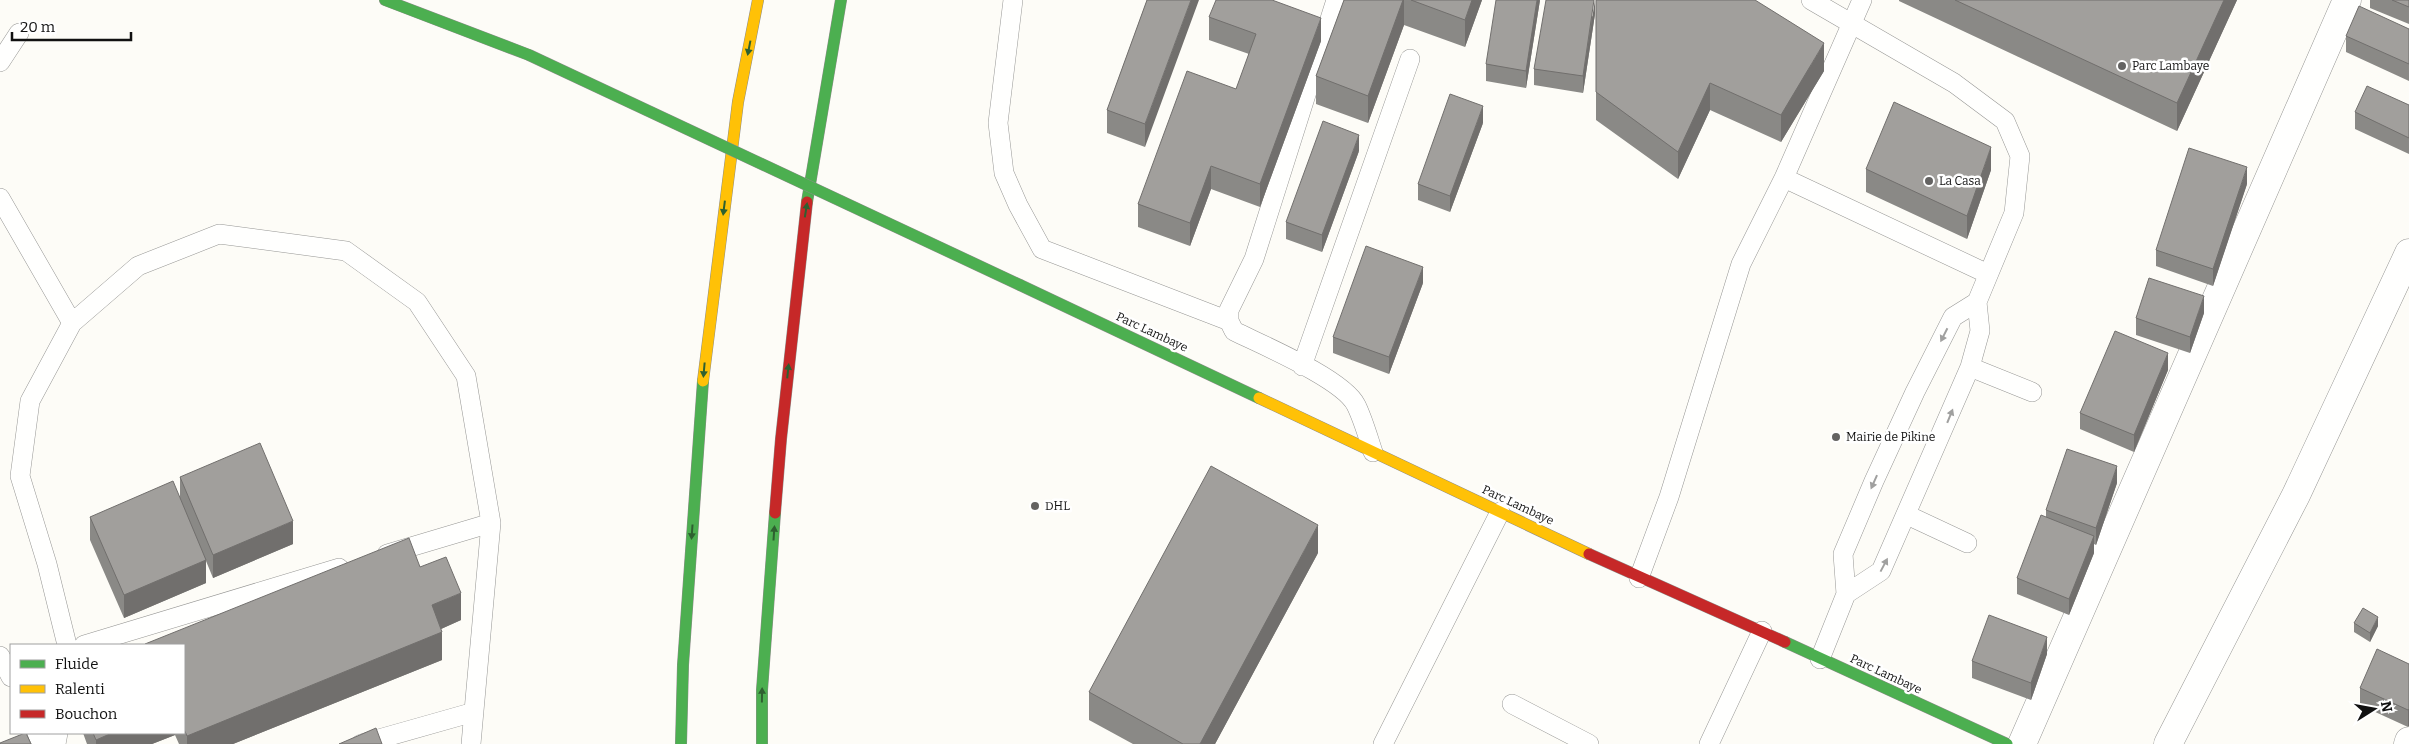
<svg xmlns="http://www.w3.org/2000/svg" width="2409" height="744" font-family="Bitter,serif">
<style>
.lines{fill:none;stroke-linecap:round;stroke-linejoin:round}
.lane-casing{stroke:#979795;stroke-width:20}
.street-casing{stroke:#979795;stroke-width:29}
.fast-casing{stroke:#8e8d8b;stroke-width:12}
.slow-casing{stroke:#8e8d8b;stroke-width:12}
.jam-casing{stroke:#8e8d8b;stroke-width:12}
.lane{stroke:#fffffe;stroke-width:19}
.street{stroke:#fffffe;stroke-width:28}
.fast{stroke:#4caf50;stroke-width:11}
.slow{stroke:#ffc107;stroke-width:11}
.jam{stroke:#c62828;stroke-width:11}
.fast-bridge-casing{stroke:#8e8d8b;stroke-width:12;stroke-linecap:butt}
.fast-bridge{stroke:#4caf50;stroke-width:11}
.wall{fill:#8a8986}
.shaded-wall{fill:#716f6d}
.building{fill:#a19f9c;stroke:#716f6d}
.oneway{fill:#2e6030}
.oneway2{fill:#a0a09f}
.poi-dot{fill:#646362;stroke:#fff;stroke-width:2}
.labels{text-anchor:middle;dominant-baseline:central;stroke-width:5;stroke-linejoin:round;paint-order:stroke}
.poi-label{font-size:12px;fill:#111;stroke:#fff;text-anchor:start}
.street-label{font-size:12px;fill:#111;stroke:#fff}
</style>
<rect width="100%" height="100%" fill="#fdfcf7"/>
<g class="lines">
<defs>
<path id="lane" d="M1013 0 998 123 1004 173 1018 205 1042 249 1229 321
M1336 0 1254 259 1229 310V321L1234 331C1262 345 1343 379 1356 405 1363 419 1368 437 1373 452
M1811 0 1954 83 2005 121 2020 156 2014 213 1977 302 1980 331 1970 367 1881 571 1846 594
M0 62 19 33
M1784 178 1988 274
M0 198 72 323
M1302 366 1410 59
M1970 367 2032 392
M1907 515 1967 543
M387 554 491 523
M1639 578 1669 497 1741 264 1784 178 1862 0
M67 645 47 564 20 476 30 401 72 323 138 266 219 234 346 251 417 302 466 376 491 523 471 744
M84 645 339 568
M0 656 11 677
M1820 659 1846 594 1843 554 1874 481 1915 392 1953 317 1977 302
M1512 704 1589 744
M37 733 42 744
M56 744 58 733
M361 744 474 712
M1383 744 1500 512
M1709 744 1762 631"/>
<path id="street" d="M2022 744 2347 0
M2168 744 2296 495 2409 253
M2408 744 2409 741"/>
<path id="fast" d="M385 0 529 55
M807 202 841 0
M1020 285 1259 398
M1785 642 2007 744
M681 744 683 665 703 381
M762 744V690L775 513"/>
<path id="slow" d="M703 381 738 102 758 0
M1259 398 1589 554"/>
<path id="jam" d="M775 513 781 439 807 202
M1589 554 1785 642"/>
</defs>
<use href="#lane" class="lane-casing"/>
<use href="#street" class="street-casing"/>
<use href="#fast" class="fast-casing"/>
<use href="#slow" class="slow-casing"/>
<use href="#jam" class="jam-casing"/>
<use href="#lane" class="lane"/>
<use href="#street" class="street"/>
<use href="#fast" class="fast"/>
<use href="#slow" class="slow"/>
<use href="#jam" class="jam"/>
<defs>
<path id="fast-bridge" d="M529 55 1020 285"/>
</defs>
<use href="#fast-bridge" class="fast-bridge-casing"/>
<use href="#fast-bridge" class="fast-bridge"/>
</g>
<path class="wall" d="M1147 0 1145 147 1107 133V110Z
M1344 0H1482L1465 47 1404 25 1368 123 1316 104V76Z
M1540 0 1526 88 1486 81V64Z
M1596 0 1824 71 1781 142 1710 110 1678 179 1596 120Z
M1899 0H2237L2177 131 1899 1Z
M2370 0H2409V24L2370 8Z
M1595 14 1583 93 1534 85V69Z
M1209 17 1321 41 1260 207 1211 189 1190 246 1138 227V204L1236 89 1249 54 1209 40Z
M2409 29V81L2346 52V36Z
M2409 105V154L2355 129V112Z
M1483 123 1450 212 1418 200V184Z
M1359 151 1322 252 1286 239V222Z
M1866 169 1991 170 1967 239 1866 192Z
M2247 184 2213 286 2156 266V250Z
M1423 283 1389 374 1333 353V337Z
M2204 313 2190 353 2136 335V318Z
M2168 370 2134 452 2080 429V413Z
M180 477 293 544 213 578 206 561V583L124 618 90 540V517L180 498Z
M2117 483 2096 545 2094 544V553L2069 615 2017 594V578L2046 517V510Z
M1318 553 1215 744H1133L1089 720V692Z
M420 567 461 620 441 629 442 660 233 744H179L175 735 152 744H87L83 733H184V645H145V644Z
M2354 623 2378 626 2370 642 2354 632Z
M2047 654 2031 700 1972 678V661Z
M2409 664 2408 727 2360 705V688Z"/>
<path class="shaded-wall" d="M1191 0H1199L1145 147V124Z
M1403 0H1404V25L1368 123V96Z
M1472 0H1482L1465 47V20Z
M1537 0H1540L1526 88V71Z
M1595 0V14L1583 93V76Z
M2224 0H2237L2177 131V103Z
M1321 18V41L1260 207V184Z
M1824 43V71L1781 142V115Z
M1710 83V110L1678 179V152Z
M1483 106V123L1450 212V196Z
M1359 135V151L1322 252V235Z
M1991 147V170L1967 239V216Z
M1211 166V189L1190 246V223Z
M2247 167V184L2213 286V269Z
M1423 267V283L1389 374V357Z
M2204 296V313L2190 353V337Z
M2168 353V370L2134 452V435Z
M2117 466V483L2096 545V528Z
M293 521V544L213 578V555Z
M1318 525V553L1215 744H1200Z
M2094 536V553L2069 615V599Z
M206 560V583L124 618V595Z
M461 593V620L432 633V605Z
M2378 617V626L2370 642V633Z
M442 632V660L233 744H187V736Z
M2047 637V654L2031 700V683Z
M2409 709V726L2408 727V710Z
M112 733H175V735L152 744H96V740Z"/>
<path class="building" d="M1147 0H1191L1145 124 1107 110Z
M1216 0H1272L1321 18 1260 184 1211 166 1190 223 1138 204 1187 71 1236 89 1256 34 1209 17Z
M1344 0H1403L1368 96 1316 76Z
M1411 0H1472L1465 20Z
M1496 0H1537L1526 71 1486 64Z
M1546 0H1594L1583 76 1534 69Z
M1596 0H1755L1824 43 1781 115 1710 83 1678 152 1596 92Z
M1955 0H2224L2177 103Z
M2392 0H2409V7Z
M2359 6 2409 29V64L2346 36Z
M2367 86 2409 105V138L2355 112Z
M1450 94 1483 106 1450 196 1418 184Z
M1894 102 1991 147 1967 216 1866 169Z
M1323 121 1359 135 1322 235 1286 222Z
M2189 148 2247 167 2213 269 2156 250Z
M1366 246 1423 267 1389 357 1333 337Z
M2149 278 2204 296 2190 337 2136 318Z
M2115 331 2168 353 2134 435 2080 413Z
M260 443 293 521 213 555 180 477Z
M2067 449 2117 466 2096 528 2046 510Z
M1211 466 1318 525 1200 744H1183L1089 692Z
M173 481 206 560 124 595 90 517Z
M2041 515 2094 536 2069 599 2017 578Z
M409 538 420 567 446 557 461 593 432 605 442 632 187 736 184 729V645H146L145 644Z
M2363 608 2378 617 2370 633 2354 623Z
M1989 615 2047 637 2031 683 1972 661Z
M2377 649 2409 664V709L2408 710 2360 688Z
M376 728 382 744H339Z
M25 733H26L31 744H0V743Z
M93 733H112L96 740Z"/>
<defs><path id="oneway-solid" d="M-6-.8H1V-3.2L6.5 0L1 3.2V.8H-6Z" transform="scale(1.25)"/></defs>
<g class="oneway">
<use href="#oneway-solid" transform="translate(749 48) rotate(101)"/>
<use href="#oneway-solid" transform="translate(724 208) rotate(97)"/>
<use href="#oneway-solid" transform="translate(806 210) rotate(-81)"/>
<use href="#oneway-solid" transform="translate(704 370) rotate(95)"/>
<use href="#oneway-solid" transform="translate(788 371) rotate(-84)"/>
<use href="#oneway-solid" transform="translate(692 532) rotate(94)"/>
<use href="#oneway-solid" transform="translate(774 533) rotate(-86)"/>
<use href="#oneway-solid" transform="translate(762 695) rotate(-89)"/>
</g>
<g class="oneway2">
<use href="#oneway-solid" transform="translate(1944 335) rotate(117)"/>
<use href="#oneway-solid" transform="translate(1950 416) rotate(-68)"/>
<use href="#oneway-solid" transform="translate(1874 482) rotate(114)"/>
<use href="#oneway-solid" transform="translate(1884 565) rotate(-62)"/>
</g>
<g class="poi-dot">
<circle cx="2122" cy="66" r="5"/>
<circle cx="1929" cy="181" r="5"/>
<circle cx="1836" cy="437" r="5"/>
<circle cx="1035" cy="506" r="5"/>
</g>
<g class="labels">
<g class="poi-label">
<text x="2132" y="66">Parc Lambaye</text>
<text x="1939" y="181">La Casa</text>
<text x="1846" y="437">Mairie de Pikine</text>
<text x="1045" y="506">DHL</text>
</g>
<g class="street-label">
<text transform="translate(1152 332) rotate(25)">Parc Lambaye</text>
<text transform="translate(1518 505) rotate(25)">Parc Lambaye</text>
<text transform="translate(1886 674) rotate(25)">Parc Lambaye</text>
</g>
</g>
<rect x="10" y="644" width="175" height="90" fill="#ffffff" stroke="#a0a0a0"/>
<rect x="20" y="660" width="25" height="8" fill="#4caf50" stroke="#a0a0a0"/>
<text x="55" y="669" font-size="15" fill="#111111">Fluide</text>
<rect x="20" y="685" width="25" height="8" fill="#ffc107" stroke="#a0a0a0"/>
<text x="55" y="694" font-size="15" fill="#111111">Ralenti</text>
<rect x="20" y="710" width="25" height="8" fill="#c62828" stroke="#a0a0a0"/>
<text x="55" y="719" font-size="15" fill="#111111">Bouchon</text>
<g transform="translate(2374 709) rotate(79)" stroke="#ffffff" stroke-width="4" paint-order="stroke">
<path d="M0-4L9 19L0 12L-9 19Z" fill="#111111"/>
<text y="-8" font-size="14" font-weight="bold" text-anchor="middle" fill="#111111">N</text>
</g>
<path d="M12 32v8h119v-8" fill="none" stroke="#111111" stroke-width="2.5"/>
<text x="20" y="32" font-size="15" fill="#111111" stroke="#ffffff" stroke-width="4" paint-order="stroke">20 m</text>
</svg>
